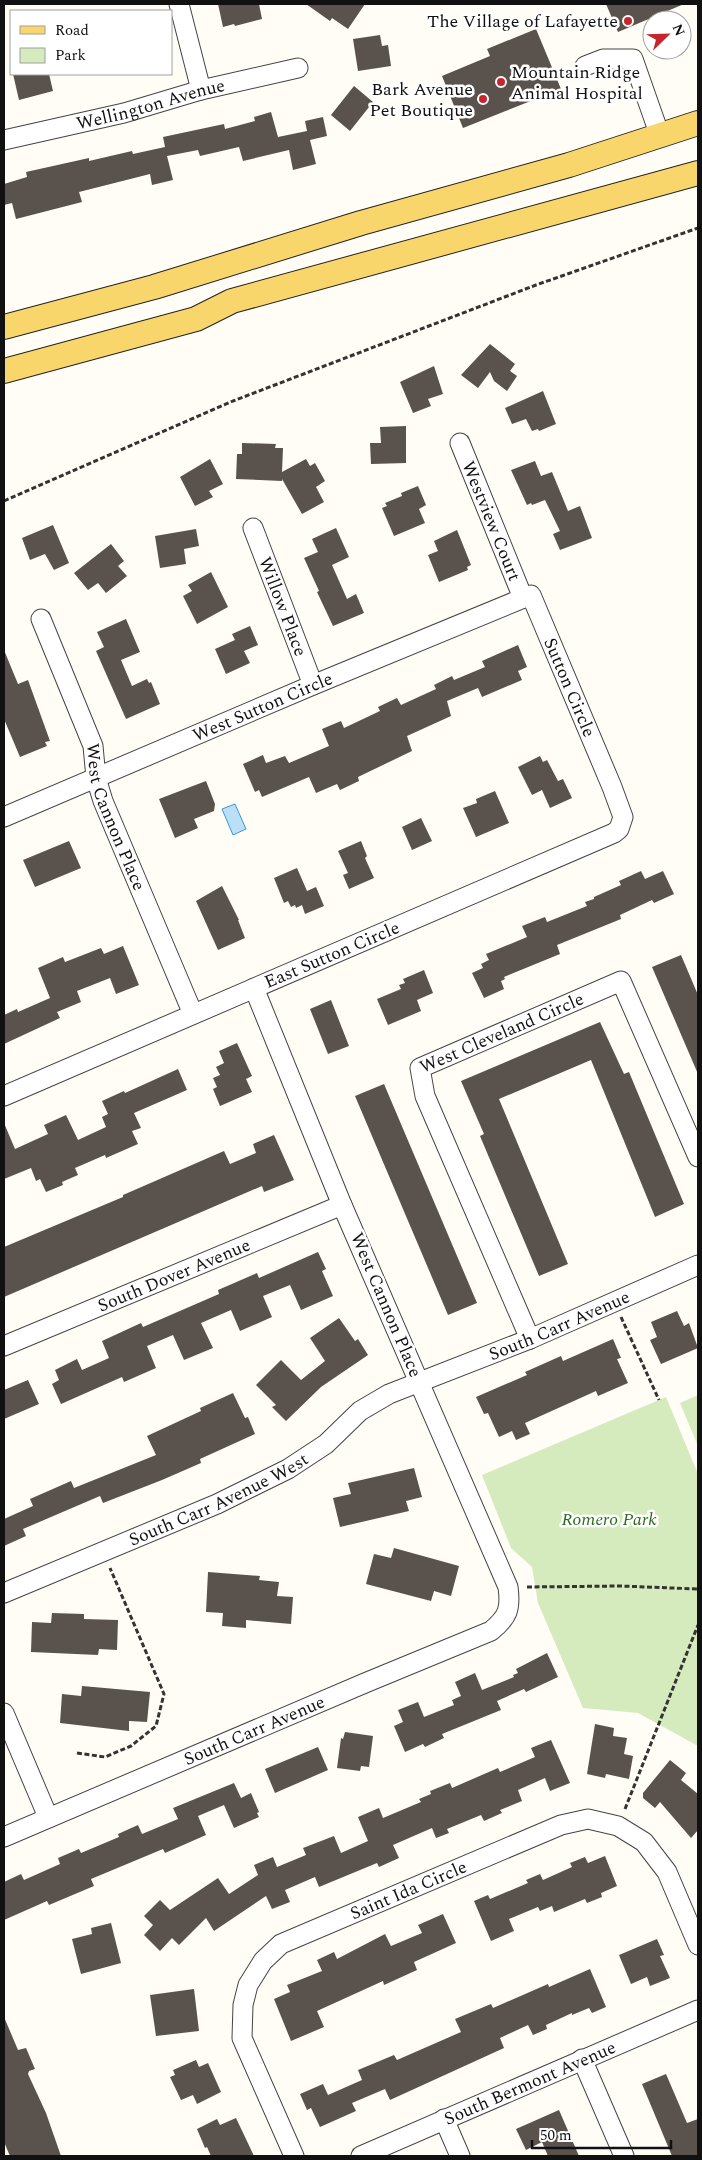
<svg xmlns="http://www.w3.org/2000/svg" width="702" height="2160" font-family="Spectral,serif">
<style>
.green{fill:#d5ebbd}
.water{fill:#b9e0f7;stroke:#3f96cf}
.building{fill:#5a524d}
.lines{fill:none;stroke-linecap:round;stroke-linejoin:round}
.minor-casing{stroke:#444;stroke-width:21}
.major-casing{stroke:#222;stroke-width:26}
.path{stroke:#333;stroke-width:3;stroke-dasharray:5 2.5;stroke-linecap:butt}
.minor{stroke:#fff;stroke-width:19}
.major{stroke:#f9d66b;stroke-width:24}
.poi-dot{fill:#c4262e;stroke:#fff;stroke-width:2}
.labels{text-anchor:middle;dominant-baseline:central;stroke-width:5;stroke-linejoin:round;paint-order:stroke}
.poi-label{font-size:18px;fill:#111;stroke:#fff;text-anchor:end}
.street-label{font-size:18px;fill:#111;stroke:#fff}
.park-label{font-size:18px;font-style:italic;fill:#2f6b1f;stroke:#fff}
</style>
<rect width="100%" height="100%" fill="#fffdf5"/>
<path class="green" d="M698 1395V1446L680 1403Z
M666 1397 698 1474V1746L638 1713 583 1708 538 1603 532 1567 511 1548 482 1475Z"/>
<path class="water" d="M235 804 246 829 233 835 222 809Z"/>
<path class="building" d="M218 4H259L262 19 235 26 234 24 223 27Z
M306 4H365L348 29 332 18 330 21Z
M606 4H684L618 32Z
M536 29 561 89 463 128 442 76 490 56 487 49Z
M380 35 382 46 388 45 391 66 358 71 353 39Z
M13 74H49L53 91 19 100Z
M354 86 373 102 350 131 331 115Z
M271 112 278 137 307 131 305 121 323 117 327 136 310 140 316 164 293 170 289 150 243 161 239 147 200 156 198 150 167 156 173 180 152 185 150 174 79 192 82 202 16 219 12 203 4 205V184L27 177 26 172 89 158V161L132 151 133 154 165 147 163 137 224 124 225 129 255 121 254 117Z
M490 344 515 364 510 371 517 376 507 391 494 381 490 372 478 388 461 375Z
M434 366 443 394 428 399 431 406 413 413 400 382Z
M543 391 556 424 539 431 538 429 532 431 526 419 512 424 505 408Z
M406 426V463L371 464 370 443H381L380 427Z
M242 443 276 444 275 448H283L282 472 306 459 310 466 315 463 325 481 316 487 324 502 302 514 282 479V481L236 479 237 454H242Z
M210 459 223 484 209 491 213 497 195 506 180 477Z
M535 461 541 476 552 472 568 511 580 506 592 538 560 550 553 534 560 531 545 500 532 505 531 503 527 505 511 470Z
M418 486 426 505 419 509 425 523 394 536 382 508 387 506 385 503 402 496 401 493Z
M53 525 69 563 54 570 45 554 30 560 22 538Z
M336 528 349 557 332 565 347 599 356 594 364 613 333 626 317 592 319 591 304 558 318 552 312 539Z
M196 529 199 546 184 549 186 564 160 568 155 536Z
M457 530 471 565 467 567 468 570 439 582 428 555 438 551 434 541Z
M111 544 124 561 118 566 127 576 106 593 98 583 88 590 74 573Z
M211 572 228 607 197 624 183 596 192 591 188 585Z
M126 619 140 652 121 660 132 686 147 679 149 683 151 682 160 704 126 719 96 651 104 647 97 632Z
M250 626 258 645 244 651 250 663 226 674 215 649 235 640 232 634Z
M518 645 527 667 518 671 522 680 482 697 478 688 447 701 451 716 407 736 412 751 358 777 359 781 340 790 337 784 316 793 309 777 262 797 259 790 255 792 243 764 263 755 266 763 285 756 289 763 329 746 322 729 341 721 344 728 380 711 378 707 397 698 401 705 436 689 434 685 452 676 454 680 485 667 482 661Z
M4 650 18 684 28 680 50 741 45 742 47 746 20 757 4 719Z
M540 756 543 762 547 760 558 781 563 779 572 798 550 808 542 790 532 795 518 767Z
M206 781 215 804 214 811 194 819 198 828 175 838 159 799Z
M495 791 509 823 476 837 463 808 477 803 476 799Z
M421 818 432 841 412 850 402 827Z
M69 841 81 868 35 887 23 860Z
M361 841 367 856 365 858 374 878 349 889 343 875 348 873 338 851Z
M297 868 307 891 316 887 324 906 305 914 302 905 296 908 295 905 291 907 288 901 284 903 274 878Z
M641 871 645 879 663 871 674 894 654 903 652 900 620 915 621 919 557 945 560 954 504 977 505 979 501 981 504 989 484 998 472 973 483 968 481 964 489 960 486 954 527 937 522 926 545 917 547 922 587 906 585 902 594 899V897L621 885 619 881Z
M222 886 239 920H238L245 938 218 950 196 901Z
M123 946 139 985 116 994 110 978 77 991 81 1002 57 1012 60 1018 4 1044V1015L17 1009 18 1012 50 998 38 968 63 957 65 962 101 948 104 954Z
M681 955 698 995V1074L652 967Z
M424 970 433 993 417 1000 421 1011 388 1025 377 999 401 989 399 985 405 983 403 979Z
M331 1000 349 1046 328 1054 310 1009Z
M600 1022 624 1074 629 1072 684 1204 655 1217 591 1060 499 1099 568 1264 539 1276 480 1136 484 1134 461 1081Z
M237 1043 252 1076 246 1079 252 1092 220 1106 213 1089 217 1087 213 1078 220 1075 216 1067 224 1063 219 1051Z
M178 1069 187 1090 134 1113 141 1128 132 1131 138 1144 106 1158 105 1155 75 1168 78 1175 62 1182 63 1185 46 1192 40 1179 36 1181 31 1168 4 1179V1123L15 1149 48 1134 44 1125 66 1115 78 1140 106 1127 102 1117 108 1114 102 1101 124 1091 125 1093Z
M384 1084 477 1303 448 1315 355 1096Z
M274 1135 294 1180 264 1192 262 1186 4 1297V1247L123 1197V1195L224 1151 230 1164 256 1153 253 1144Z
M318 1252 326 1269 322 1271 333 1296 301 1310 290 1285 263 1296 272 1317 240 1331 231 1310 201 1323 213 1348 184 1360 173 1335 147 1346 156 1368 124 1382 122 1377 61 1404 52 1384 59 1380 55 1370 77 1359 82 1370 109 1358 102 1341 141 1323 143 1327 219 1294 218 1290 257 1273 259 1278Z
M677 1311 684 1326 689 1323 698 1348 661 1364 650 1340 657 1337 651 1322Z
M339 1318 355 1341 358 1339 368 1355 321 1387 286 1421 272 1407 276 1405 256 1385 281 1360 301 1380 325 1361 310 1338Z
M613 1339 621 1358 617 1359 628 1383 598 1396 596 1391 525 1423 530 1434 516 1440 512 1431 499 1437 488 1413 484 1414 476 1397 527 1375 525 1372 561 1356 563 1361Z
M28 1380 39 1404 4 1419V1390Z
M233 1393 245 1418 248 1417 255 1434 200 1459 201 1463 162 1480 103 1503 100 1496 23 1529 26 1536 4 1546V1519L33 1506 30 1499 71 1481 74 1488 156 1455 147 1436 201 1411 200 1408Z
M414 1468 422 1497 406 1501 409 1511 340 1527 333 1498 351 1494 348 1483Z
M394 1548 459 1566 451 1596 434 1591 431 1601 366 1584 374 1554 391 1558Z
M208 1572 260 1576 259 1580 279 1582 277 1596 293 1597 291 1624 246 1620V1628L222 1626 223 1613 206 1612Z
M52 1613 84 1614V1619L118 1620 117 1650 99 1649 98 1655 31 1652 32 1622 51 1623Z
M547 1653 558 1677 526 1692 524 1689 497 1701 501 1710 442 1734 444 1738 425 1747 423 1744 405 1752 394 1726 403 1722 398 1710 418 1702 424 1717 454 1705 452 1700 461 1696 455 1682 475 1673 482 1690 514 1677 513 1675 518 1673 516 1669Z
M82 1686 150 1692 147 1722 129 1721V1731L60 1723 62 1694 81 1696Z
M595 1724 614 1728 613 1736 627 1738 624 1754 633 1756 629 1779 606 1774 605 1778 587 1774Z
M345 1732 373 1736 369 1767 361 1766 360 1771 337 1768 341 1738 343 1739Z
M551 1740 570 1783 550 1791 545 1778 518 1790 522 1801 500 1810 502 1813 484 1821 481 1815 447 1829 449 1833 436 1838 432 1828 393 1845 399 1858 379 1867 377 1863 319 1887 315 1877 285 1890 290 1902 272 1909 266 1896 214 1931 206 1918 179 1945 172 1938 160 1951 144 1935 153 1925 144 1916 160 1900 170 1910 218 1878 229 1894 258 1875 254 1865 273 1857 277 1867 306 1855 303 1848 334 1836 341 1853 368 1841 358 1817 379 1808 383 1818 421 1802 419 1799 431 1794 430 1791 450 1783 452 1788 498 1768 500 1772 535 1757 531 1748Z
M318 1747 328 1770 275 1793 265 1769Z
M670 1760 686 1773 681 1780 698 1794V1830L691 1838 660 1802 655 1808 643 1798V1793Z
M234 1783 241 1798 251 1793 259 1812 257 1813 259 1817 234 1828 224 1805 198 1816 206 1835 165 1853 163 1849 91 1879 94 1886 49 1905 47 1901 4 1920V1882L21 1874 24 1880 60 1864 58 1858 79 1849 81 1853 119 1837 118 1834 138 1825 142 1834 178 1819 173 1808Z
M605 1856 617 1886 601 1893 602 1897 587 1903 585 1899 554 1912 552 1906 540 1911 538 1907 509 1919 514 1931 491 1941 474 1901 488 1895 490 1899 528 1883 526 1880 540 1874 543 1880 572 1867 570 1863 585 1857 588 1863Z
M443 1914 456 1943 414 1962 417 1970 384 1985 383 1981 317 2011 324 2027 291 2041 274 1999 290 1992 287 1985 322 1971 317 1960 334 1952 337 1959 385 1934 391 1946 422 1933 418 1925Z
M111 1923 121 1963 81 1974 72 1939 92 1934 91 1928Z
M657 1939 664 1955 660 1956 670 1978 650 1986 647 1977 631 1984 619 1955Z
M590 1969 606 2007 592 2013 589 2008 572 2015V2013L546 2025 547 2029 533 2035 528 2025 500 2038 504 2048 390 2100 385 2089 352 2103 356 2111 320 2127 311 2108 307 2110 300 2094 323 2084 328 2095 362 2080 358 2070 394 2055 397 2060 461 2032 455 2019 491 2004 493 2008 548 1984 549 1987Z
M194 1989 199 2031 156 2036 150 1995Z
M4 2017 18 2050 26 2048 35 2069 29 2071 28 2074 46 2113 61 2156H10L4 2142Z
M196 2060 199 2067 208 2063 221 2092 197 2104 193 2095 181 2100 170 2077 175 2075 173 2070Z
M666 2074 687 2123 698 2119V2156H672L642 2084Z
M559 2110 579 2156H548L542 2142 526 2150 516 2129Z
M236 2118 254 2156H211L207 2147 205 2148 197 2129 217 2119 220 2125Z"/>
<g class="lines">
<defs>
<g id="minor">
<path d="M179 4 201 90"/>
<path d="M585 66 603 59H633L660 136"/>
<path id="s1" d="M4 140 124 113 201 90 298 68"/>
<path id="s2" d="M460 443 523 598"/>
<path id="s3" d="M253 528 313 685"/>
<path id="s4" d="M41 619 93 746 96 778 103 801 193 1014"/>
<path id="s5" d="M4 817 313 685 531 595 612 787 623 817 619 829 614 833 4 1096"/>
<path id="s6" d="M530 1339 425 1096 420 1068 621 981 698 1157"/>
<path id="s7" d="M4 1346 342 1205"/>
<path id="s8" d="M4 1593 217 1504 288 1469 326 1444 360 1411 389 1394 530 1339 698 1265"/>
<path d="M4 1713 48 1817"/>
<path id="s9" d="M4 1837 365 1683 491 1631C508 1617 511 1609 508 1587L342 1205 254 988"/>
<path d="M582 2059 624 2156"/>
<path d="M444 2119 460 2156"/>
<path id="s10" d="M294 2156 242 2038 243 2005 248 1985 263 1961 281 1944 561 1825 588 1819 618 1826 644 1842 667 1872 698 1945"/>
<path id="s11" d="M361 2156 698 2010"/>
</g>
<path id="major" d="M4 327 154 287 361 223 569 165 698 123
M4 371 196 319 232 301 698 173"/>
</defs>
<use href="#minor" class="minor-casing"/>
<use href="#major" class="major-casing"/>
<path class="path" d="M4 501 233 401 536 285 698 228
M621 1317 659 1400
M527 1587 621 1586 698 1589
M77 1753 105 1757 131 1746 156 1726 164 1694 110 1568
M625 1809 698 1625"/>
<use href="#minor" class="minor"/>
<use href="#major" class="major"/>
</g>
<g class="poi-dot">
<circle cx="628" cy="21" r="5"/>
<circle cx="501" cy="82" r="5"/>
<circle cx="483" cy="99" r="5"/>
</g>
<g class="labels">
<g class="poi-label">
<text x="618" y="21">The Village of Lafayette</text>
<text x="511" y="72" text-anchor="start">Mountain Ridge<tspan x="511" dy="21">Animal Hospital</tspan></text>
<text x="473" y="89">Bark Avenue<tspan x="473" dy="21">Pet Boutique</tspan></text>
</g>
<g class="street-label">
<text stroke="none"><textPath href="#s1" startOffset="151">Wellington Avenue</textPath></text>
<text stroke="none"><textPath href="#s2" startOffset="84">Westview Court</textPath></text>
<text stroke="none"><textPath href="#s3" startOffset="84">Willow Place</textPath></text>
<text stroke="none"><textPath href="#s5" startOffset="672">Sutton Circle</textPath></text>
<text stroke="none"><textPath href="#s5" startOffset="281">West Sutton Circle</textPath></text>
<text stroke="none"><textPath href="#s4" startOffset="212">West Cannon Place</textPath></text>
<text transform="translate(332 955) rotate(-23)">East Sutton Circle</text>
<text stroke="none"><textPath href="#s6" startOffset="382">West Cleveland Circle</textPath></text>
<text stroke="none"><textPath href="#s7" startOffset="184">South Dover Avenue</textPath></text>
<text transform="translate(386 1305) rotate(67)">West Cannon Place</text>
<text stroke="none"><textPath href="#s8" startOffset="620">South Carr Avenue</textPath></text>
<text stroke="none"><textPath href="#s8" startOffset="234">South Carr Avenue West</textPath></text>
<text stroke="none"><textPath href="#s9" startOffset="272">South Carr Avenue</textPath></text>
<text stroke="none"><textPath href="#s10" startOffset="374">Saint Ida Circle</textPath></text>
<text stroke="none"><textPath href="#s11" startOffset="184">South Bermont Avenue</textPath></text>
</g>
<g class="park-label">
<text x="609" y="1519">Romero Park</text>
</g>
</g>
<rect width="702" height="2160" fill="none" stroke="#111111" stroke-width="10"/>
<rect x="10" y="10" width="162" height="65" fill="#ffffff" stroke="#a0a0a0"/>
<rect x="20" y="26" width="25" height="8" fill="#f9d66b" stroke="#a0a0a0"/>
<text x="55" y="35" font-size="15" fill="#111111">Road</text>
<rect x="20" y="48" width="25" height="15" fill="#d5ebbd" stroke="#a0a0a0"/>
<text x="55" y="60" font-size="15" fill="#111111">Park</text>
<g transform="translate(667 35) rotate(67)"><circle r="24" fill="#ffffff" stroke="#a0a0a0"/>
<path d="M0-4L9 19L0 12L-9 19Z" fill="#c4262e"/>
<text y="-8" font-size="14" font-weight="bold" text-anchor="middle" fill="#111111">N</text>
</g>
<path d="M532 2140v8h139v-8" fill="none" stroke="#111111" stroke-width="2.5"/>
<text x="540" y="2140" font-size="15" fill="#111111" stroke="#ffffff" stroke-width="4" paint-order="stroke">50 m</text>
</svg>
